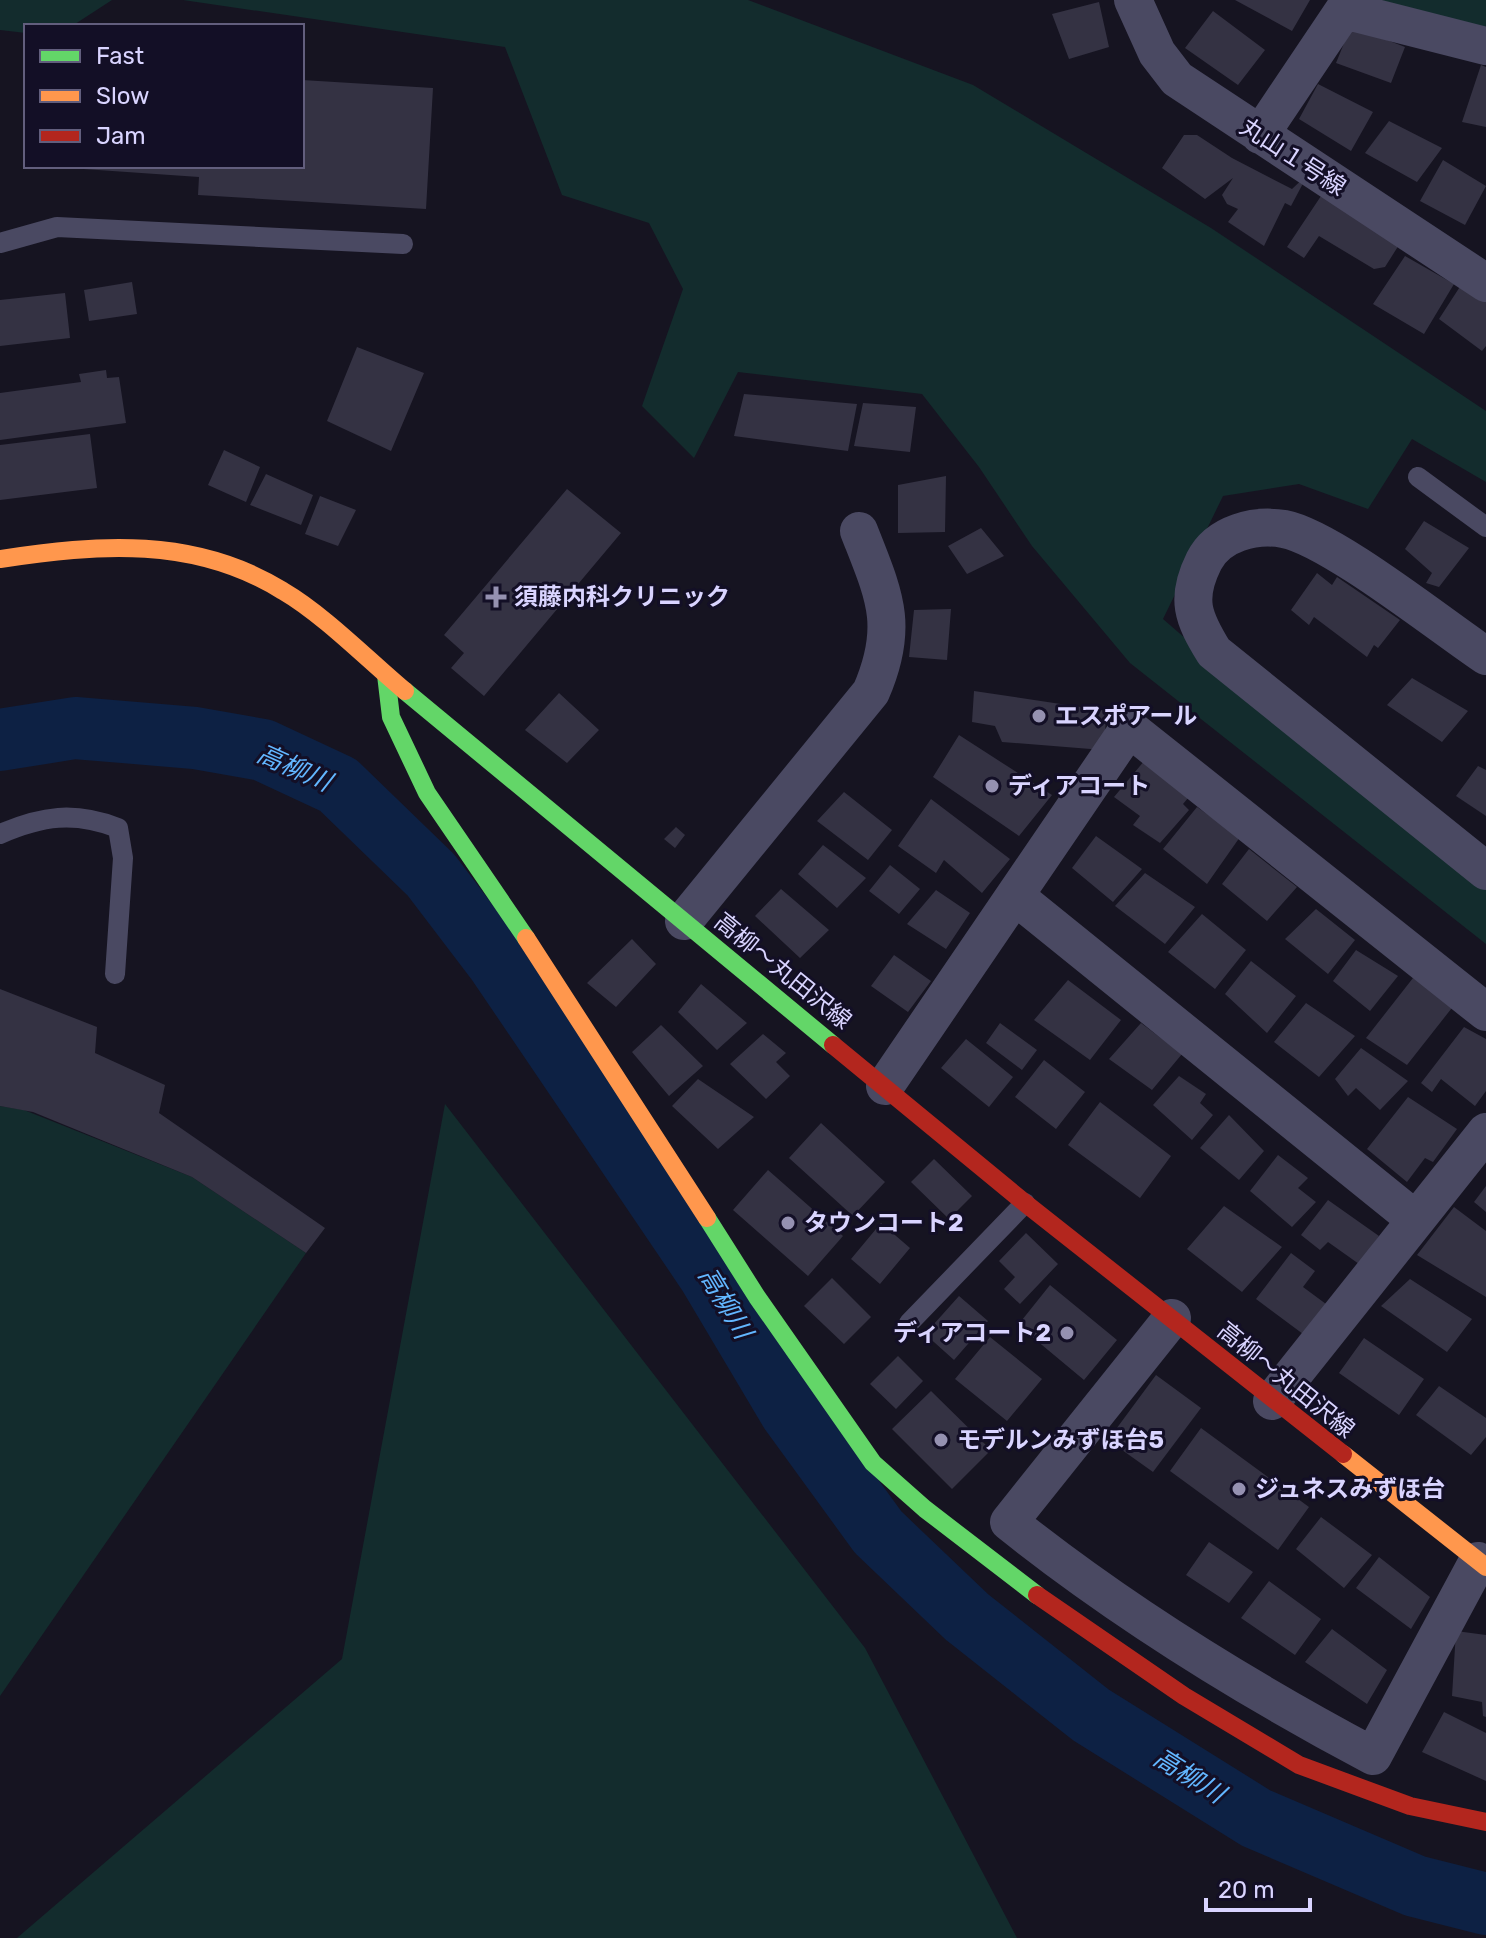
<svg xmlns="http://www.w3.org/2000/svg" width="1486" height="1938" font-family="Rubik,'Noto Sans JP',sans-serif">
<style>
.green{fill:#132c2d}
.lines{fill:none;stroke-linecap:round;stroke-linejoin:round}
.river{stroke:#0d2144;stroke-width:62}
.building{fill:#343243}
.lane{stroke:#4a4962;stroke-width:20}
.street{stroke:#4a4962;stroke-width:38}
.fast{stroke:#63d668;stroke-width:18}
.slow{stroke:#ff974d;stroke-width:18}
.jam{stroke:#b3261e;stroke-width:18}
.poi-dot{fill:#9591b1;stroke:#130f26;stroke-width:3}
.labels{text-anchor:middle;dominant-baseline:central;stroke-width:6;stroke-linejoin:round;paint-order:stroke}
.street-label{font-size:24px;fill:#d9d4ff;stroke:#130f26}
.poi-label{font-size:24px;font-weight:bold;fill:#d9d4ff;stroke:#130f26;text-anchor:start}
.water-label{font-size:26px;font-style:italic;fill:#62b6ff;stroke:#130f26}
</style>
<rect width="100%" height="100%" fill="#161421"/>
<path class="green" d="M0 0H112L72 26H26V33L0 30Z
M183 0H748L973 85 1211 228 1486 411V482L1412 439 1368 509 1299 484 1223 496 1163 619 1313 749 1486 887V944L1130 663 1032 546 979 467 922 394 738 372 694 458 642 406 683 289 649 223 562 195 505 47Z
M1380 0H1486V33Z
M445 1104 865 1648 1017 1938H17L342 1659Z
M0 1106 24 1110 192 1177 306 1253 0 1696Z"/>
<g class="lines">
<path class="river" d="M0 740 75 728 195 738 263 750 338 785 431 875 498 963 708 1273 790 1411 878 1532 967 1617 1091 1715 1256 1818 1415 1886 1486 1904"/>
</g>
<path class="building" d="M1235 0H1310L1292 31Z
M1099 2 1109 47 1069 59 1052 14Z
M1213 11 1265 50 1238 85 1185 48Z
M1351 26 1405 47 1391 83 1336 63Z
M1481 65 1486 67V127L1462 122Z
M302 80 433 88 426 209 198 195 199 177 69 168 302 166Z
M1318 84 1373 112 1351 151 1299 119Z
M1389 121 1442 148 1417 182 1365 153Z
M1184 135H1197L1232 158 1292 189 1308 174 1291 206 1285 203 1264 246 1228 222 1238 209 1227 204 1222 195 1233 178 1205 199 1162 168Z
M1443 160 1486 186 1465 225 1420 201Z
M1325 190 1404 237 1385 267 1374 269 1319 236 1304 258 1287 247Z
M1405 256 1454 284 1424 334 1373 304Z
M132 282 137 314 89 321 84 290Z
M1463 282 1486 296V346L1482 351 1439 319Z
M65 293 70 338 0 346V300Z
M357 347 424 373 391 451 327 421Z
M106 370 107 378 119 377 126 423 0 440V393L81 382 79 374Z
M744 394 857 404 848 451 734 436Z
M863 403 916 407 910 452 854 446Z
M90 434 97 488 0 500V445Z
M224 450 260 467 246 502 208 485Z
M266 474 313 495 301 525 250 505Z
M946 476 945 532 898 533V485Z
M567 489 621 533 484 696 451 668 464 653 444 635Z
M320 496 356 510 338 546 305 534Z
M1424 521 1469 548 1439 587 1426 583 1432 573 1405 549Z
M981 528 1004 556 967 574 948 546Z
M1317 573 1332 585 1337 577 1400 620 1378 648 1374 645 1367 657 1314 617 1309 625 1291 610Z
M951 609 947 660 909 657 914 610Z
M1412 678 1468 711 1442 742 1387 705Z
M974 691 1107 711 1103 750 1002 742 995 726 972 722Z
M559 693 599 730 567 763 525 730Z
M959 735 1052 795 1019 836 933 777Z
M1145 760 1193 792 1183 804 1189 810 1160 843 1133 825 1140 816 1114 797Z
M1478 766 1486 770V816L1456 796Z
M844 792 892 830 868 860 817 821Z
M931 799 1010 859 982 893 944 860 936 873 898 846Z
M1197 807 1240 837 1207 884 1163 849Z
M676 827 685 835 675 848 664 839Z
M1096 836 1142 869 1113 902 1072 868Z
M823 845 866 878 837 908 798 874Z
M1249 849 1297 887 1267 921 1222 884Z
M890 865 920 889 899 914 869 891Z
M1145 873 1195 907 1165 944 1115 906Z
M781 889 829 930 800 958 755 916Z
M936 890 970 913 946 949 907 924Z
M1316 909 1355 940 1328 974 1285 939Z
M1202 914 1246 950 1215 989 1168 952Z
M632 939 656 964 616 1007 587 983Z
M1356 950 1398 976 1370 1011 1333 981Z
M894 955 931 981 908 1012 871 986Z
M1251 961 1296 996 1267 1033 1225 994Z
M1413 978 1455 1004 1407 1065 1366 1038Z
M1068 980 1121 1020 1090 1060 1034 1020Z
M701 984 747 1023 717 1050 678 1012Z
M0 989 97 1027 95 1053 165 1085 159 1113 325 1228 306 1253 192 1177 33 1112 0 1106Z
M1306 1003 1355 1036 1319 1077 1274 1042Z
M1000 1023 1037 1050 1022 1070 986 1043Z
M1141 1023 1182 1054 1152 1090 1109 1059Z
M661 1025 703 1066 669 1096 632 1052Z
M1464 1027 1486 1039V1091L1475 1106 1441 1079 1432 1092 1421 1083Z
M763 1034 786 1053 776 1062 790 1076 766 1099 730 1064Z
M966 1039 1013 1077 989 1107 941 1068Z
M1361 1048 1408 1081 1380 1110 1356 1088 1348 1096 1335 1079Z
M1044 1060 1085 1092 1056 1129 1015 1097Z
M1179 1076 1206 1094 1200 1103 1213 1115 1192 1140 1153 1105Z
M698 1079 754 1117 718 1149 672 1106Z
M1408 1097 1457 1129 1433 1162 1425 1158 1407 1182 1367 1149Z
M1100 1102 1171 1156 1140 1198 1068 1145Z
M1229 1115 1264 1151 1239 1180 1200 1148Z
M821 1123 885 1182 853 1216 789 1158Z
M1278 1155 1308 1178 1298 1188 1316 1202 1292 1227 1250 1191Z
M934 1159 972 1196 949 1219 911 1182Z
M768 1170 843 1236 808 1276 733 1210Z
M1486 1186V1212L1474 1202Z
M1328 1200 1379 1236 1359 1264 1328 1242 1320 1250 1301 1235Z
M1224 1206 1282 1247 1242 1292 1187 1249Z
M1454 1207 1486 1231V1297L1417 1255Z
M881 1223 910 1248 880 1284 851 1259Z
M1026 1233 1058 1264 1020 1304 1004 1289 1015 1277 999 1261Z
M1291 1253 1315 1271 1303 1287 1326 1304 1303 1334 1256 1299Z
M832 1278 871 1317 844 1344 804 1306Z
M1410 1279 1472 1319 1447 1352 1381 1306Z
M1050 1285 1117 1340 1084 1380 1018 1325Z
M959 1296 988 1321 954 1360 925 1334Z
M990 1337 1042 1379 1007 1421 955 1379Z
M1364 1338 1424 1379 1399 1415 1339 1373Z
M898 1356 923 1381 896 1409 870 1384Z
M1156 1375 1201 1408 1153 1472 1108 1440Z
M1439 1386 1486 1418V1437L1471 1455 1416 1415Z
M931 1391 991 1450 952 1489 892 1429Z
M1201 1428 1309 1507 1278 1550 1170 1471Z
M1321 1517 1372 1555 1344 1588 1296 1549Z
M1209 1542 1253 1572 1229 1603 1186 1575Z
M1379 1557 1430 1597 1411 1629 1356 1588Z
M1269 1581 1321 1619 1295 1655 1241 1618Z
M1332 1629 1387 1670 1367 1704 1305 1662Z
M1456 1631 1486 1635V1717L1483 1716 1482 1702 1452 1696Z
M1444 1712 1486 1733V1781L1422 1752Z"/>
<g class="lines">
<path class="lane" d="M0 243 57 227 403 244
M1418 477 1486 527
M0 834C42 816 74 811 118 828L123 858 115 974
M909 1323 1025 1203"/>
<path class="street" d="M1133 0 1157 53 1177 79 1486 283
M1260 135 1344 10 1486 46
M1486 656C1441 626 1331 538 1284 529 1255 524 1218 533 1204 561 1185 599 1193 618 1214 652L1486 871
M1015 896 1416 1220
M684 921 871 692C900 625 884 595 859 531
M885 1086 1129 728 1486 1012
M1172 1318 1009 1522C1123 1613 1245 1688 1373 1756L1478 1561
M1272 1401 1486 1132"/>
<path class="fast" d="M386 675 391 717 427 793 526 938
M405 691 833 1045
M707 1218 757 1297 873 1463 925 1509 1037 1595"/>
<path class="slow" d="M0 559C98 544 195 536 283 591 324 615 368 660 405 691
M526 938 707 1218
M1343 1454 1486 1567"/>
<path class="jam" d="M833 1045 1025 1203 1343 1454
M1037 1595 1184 1696 1299 1765 1410 1806 1486 1822"/>
</g>
<g class="poi-dot">
<path d="M492 585h8v8h8v8h-8v8h-8v-8h-8v-8h8z"/>
<circle cx="1039" cy="716" r="8"/>
<circle cx="992" cy="786" r="8"/>
<circle cx="788" cy="1223" r="8"/>
<circle cx="1067" cy="1333" r="8"/>
<circle cx="941" cy="1440" r="8"/>
<circle cx="1239" cy="1489" r="8"/>
</g>
<g class="labels">
<g class="street-label">
<text transform="translate(1293 157) rotate(33)">丸山１号線</text>
<text transform="translate(783 971) rotate(39)">高柳～丸田沢線</text>
<text transform="translate(1286 1380) rotate(39)">高柳～丸田沢線</text>
</g>
<g class="poi-label">
<text x="514" y="597">須藤内科クリニック</text>
<text x="1055" y="716">エスポアール</text>
<text x="1008" y="786">ディアコート</text>
<text x="804" y="1223">タウンコート2</text>
<text x="1051" y="1333" text-anchor="end">ディアコート2</text>
<text x="957" y="1440">モデルンみずほ台5</text>
<text x="1255" y="1489">ジュネスみずほ台</text>
</g>
<g class="water-label">
<text transform="translate(294 768) rotate(24)">高柳川</text>
<text transform="translate(725 1303) rotate(59)">高柳川</text>
<text transform="translate(1189 1776) rotate(32)">高柳川</text>
</g>
</g>
<rect x="24" y="24" width="280" height="144" fill="#130f26" stroke="#625e7d" stroke-width="2"/>
<rect x="40" y="50" width="40" height="12" fill="#63d668" stroke="#625e7d" stroke-width="2"/>
<text x="96" y="64" font-size="24" fill="#d9d4ff">Fast</text>
<rect x="40" y="90" width="40" height="12" fill="#ff974d" stroke="#625e7d" stroke-width="2"/>
<text x="96" y="104" font-size="24" fill="#d9d4ff">Slow</text>
<rect x="40" y="130" width="40" height="12" fill="#b3261e" stroke="#625e7d" stroke-width="2"/>
<text x="96" y="144" font-size="24" fill="#d9d4ff">Jam</text>
<path d="M1206 1898v12h104v-12" fill="none" stroke="#d9d4ff" stroke-width="4"/>
<text x="1218" y="1898" font-size="24" fill="#d9d4ff" stroke="#130f26" stroke-width="6" paint-order="stroke">20 m</text>
</svg>
